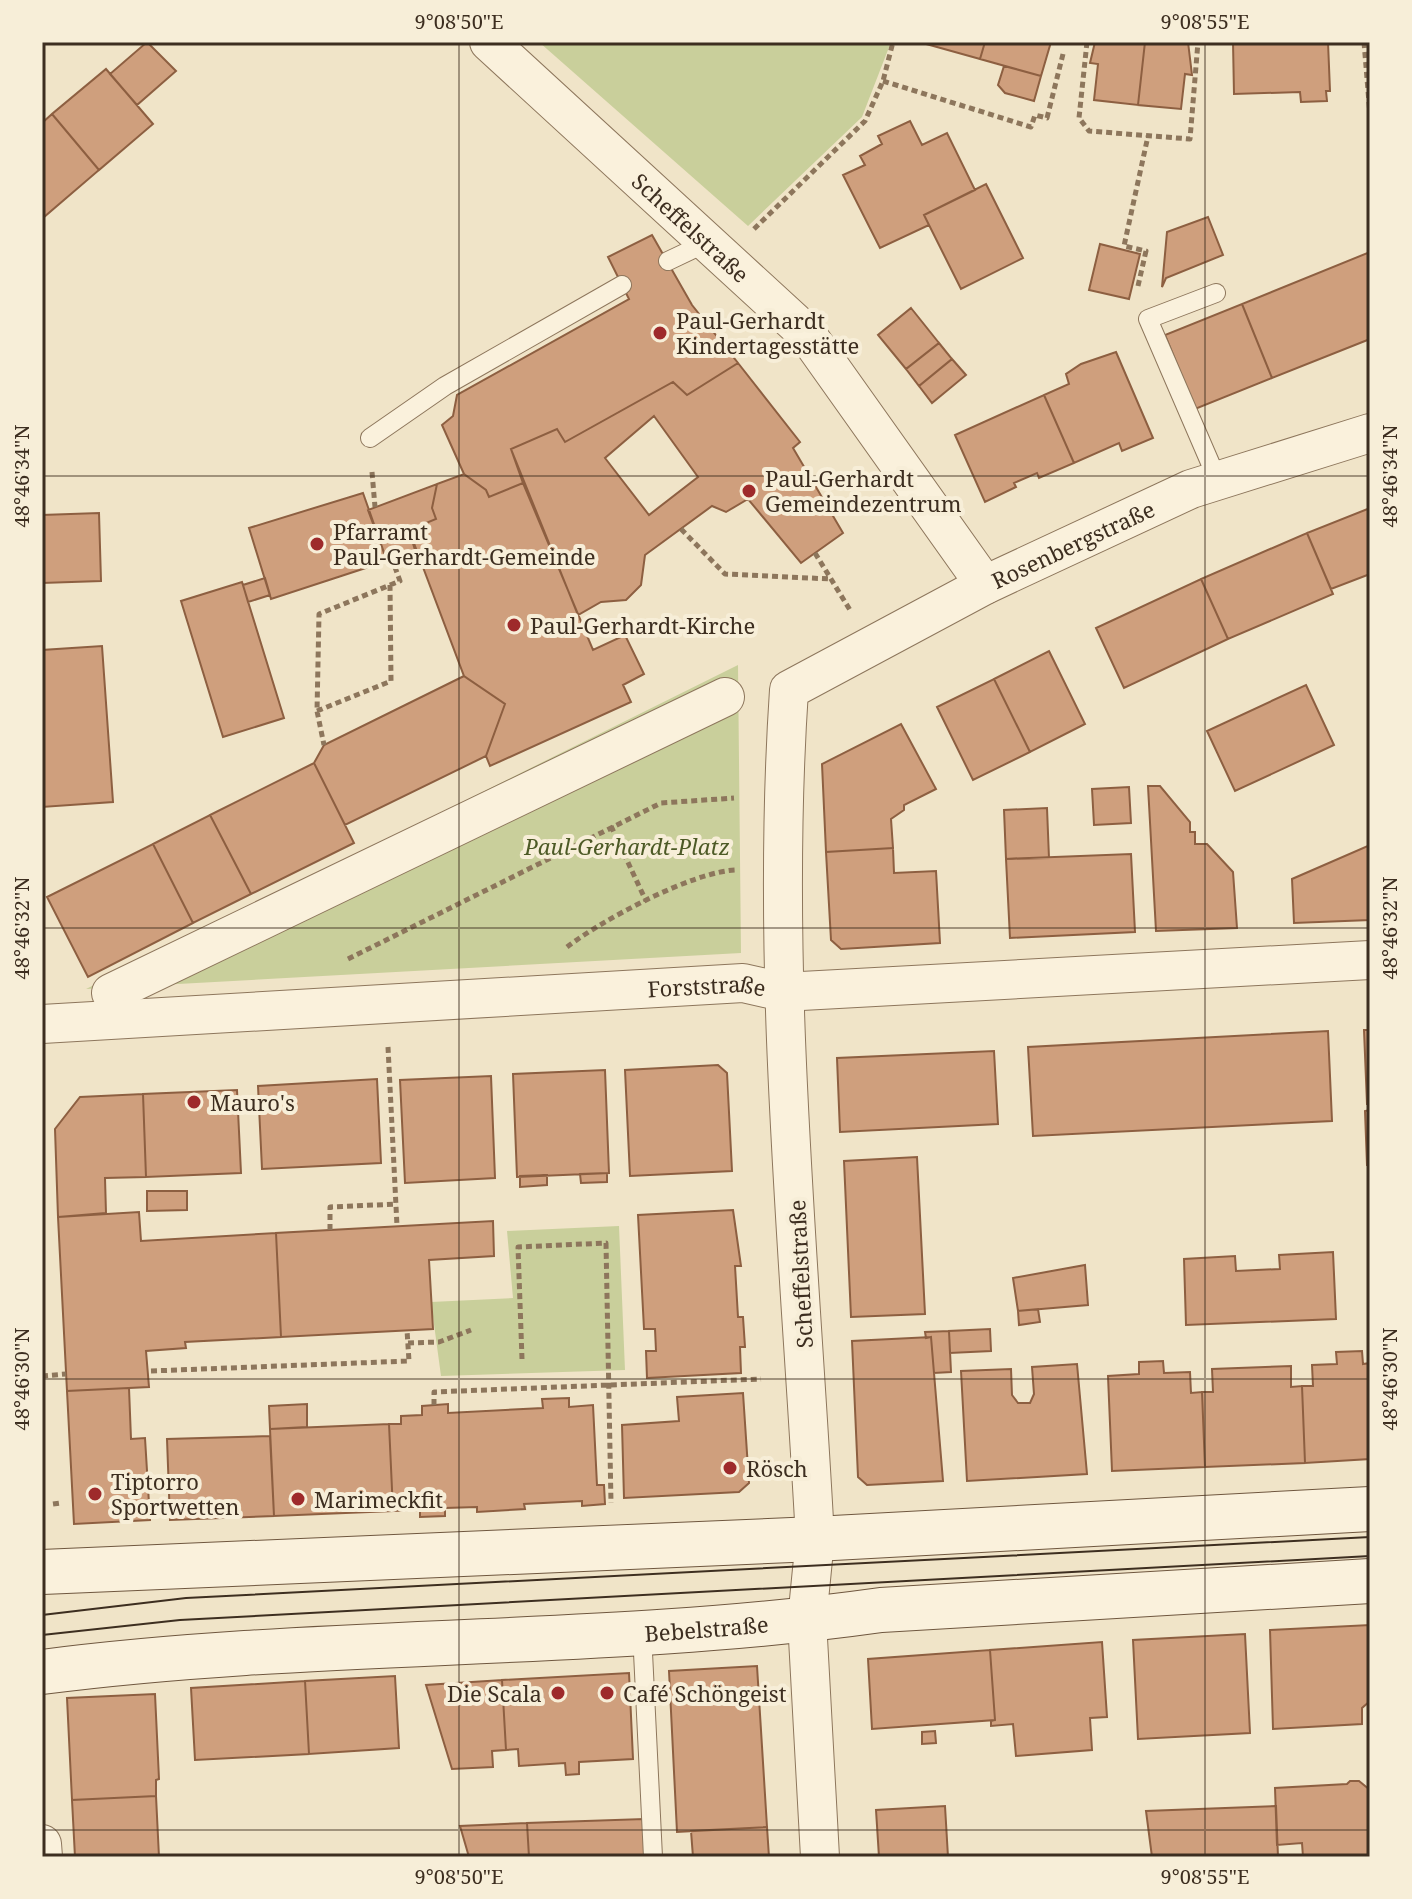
<svg xmlns="http://www.w3.org/2000/svg" width="1412" height="1899" font-family="'Noto Serif',serif">
<style>
.green{fill:#c9cf9b}
.building{fill:#cf9f7d;stroke:#8d5f41;stroke-width:2;fill-rule:evenodd}
.lines{fill:none;stroke-linecap:round;stroke-linejoin:round}
.lane-casing{stroke:#8d765c;stroke-width:20}
.street-casing{stroke:#8d765c;stroke-width:40}
.secondary-casing{stroke:#6f573f;stroke-width:46}
.path{stroke:#8d765c;stroke-width:5;stroke-dasharray:6 4;stroke-linecap:butt}
.lane{stroke:#faf1dc;stroke-width:18}
.street{stroke:#faf1dc;stroke-width:38}
.secondary{stroke:#faf1dc;stroke-width:44}
.tram{stroke:#3d2e20;stroke-width:2}
.ticks{fill:none;stroke:#3d2e20;stroke-width:2;stroke-opacity:0.45}
.poi-dot{fill:#9e2a2b;stroke:#f7eed8;stroke-width:3}
.labels{text-anchor:middle;dominant-baseline:central;stroke-width:8;stroke-linejoin:round;paint-order:stroke}
.street-label{font-size:22px;fill:#3d2e20;stroke:#f7eed8}
.poi-label{font-size:22px;fill:#3d2e20;stroke:#f7eed8;text-anchor:start}
.park-label{font-size:22px;font-style:italic;fill:#4d5a26;stroke:#f7eed8}
.neatline{fill:none;stroke:#3d2e20;stroke-width:3}
.ticks-label{font-size:20px;text-anchor:middle;fill:#3d2e20}
</style>
<rect width="100%" height="100%" fill="#f0e4c8"/>
<path class="green" d="M539 42H891L862 117 748 226Z
M738 665 741 953 86 989Z
M619 1226 625 1370 441 1376 431 1302 513 1298 507 1231Z"/>
<path class="building" d="M147 42 176 71 137 105 110 74Z
M919 42H985L980 59Z
M985 42H1051L1041 76 980 59Z
M1095 42H1145L1138 105 1094 100 1098 64 1090 63Z
M1145 42H1188L1192 75 1185 74 1181 109 1138 105Z
M1233 42H1328L1330 91H1326L1327 101 1301 102 1300 92 1234 94Z
M1004 66 1041 76 1034 101 1005 93 998 85Z
M106 69 153 124 99 170 52 114Z
M52 114 99 170 44 217 42 123Z
M910 121 922 145 947 133 975 190 924 215 929 225 880 248 843 175 865 165 860 156 882 144 878 136Z
M986 184 1023 258 961 289 924 215Z
M1208 217 1223 255 1166 278 1162 287 1167 232Z
M652 235 692 305 738 363 687 395 673 382 565 442 557 429 511 449 523 483 489 497 486 490 464 474 442 425 453 416 457 395 629 299 608 257Z
M1100 244 1140 254 1129 299 1089 290Z
M1370 252V339L1272 378 1242 304Z
M1242 304 1272 378 1195 409 1165 335Z
M911 308 939 343 906 369 878 335Z
M939 343 952 359 919 386 906 369Z
M1116 352 1153 438 1122 451 1119 443 1074 463 1044 395 1069 384 1066 374 1081 364Z
M952 359 966 375 932 403 919 386Z
M738 363 800 442 793 448 843 533 801 563 748 499 726 512 712 506 645 555 641 585 626 600 601 602 578 615 511 449 557 429 565 442 673 382 687 395ZM654 416 698 477 649 515 605 458Z
M1044 395 1074 463 1039 478 1037 473 1014 483 1016 487 985 502 955 435Z
M464 474 486 490 489 497 523 483 593 650 625 635 644 674 623 685 631 702 490 766 486 756 505 704 464 676 409 530 436 519 432 508 437 484Z
M437 484 432 508 436 519 409 530 415 550 387 561 368 510Z
M363 493 387 561 271 599 249 528Z
M1370 508V574L1331 589 1307 533Z
M99 513 101 581 42 583V515Z
M1307 533 1333 594 1228 639 1201 579Z
M265 578 270 595 248 602 243 585Z
M1201 579 1228 639 1124 688 1096 628Z
M242 582 284 718 223 737 181 601Z
M102 646 113 802 42 807V650Z
M1049 651 1085 724 1030 752 994 679Z
M464 676 505 704 486 756 345 825 314 763 324 745Z
M994 679 1030 752 973 780 937 707Z
M1306 685 1334 745 1235 791 1207 731Z
M901 724 936 789 904 805V810L891 819 893 848 826 852 822 764Z
M314 763 354 843 251 894 210 815Z
M1148 786H1160L1190 822V832H1195V844H1207L1233 872 1237 928 1156 931Z
M1129 787 1131 823 1094 825 1092 789Z
M1047 808 1049 858 1006 859 1004 810Z
M210 815 251 894 193 923 153 844Z
M153 844 193 923 88 977 47 897Z
M1370 845V920L1294 923 1292 879Z
M893 848 894 873 936 871 940 943 841 949 831 940 826 852Z
M1131 854 1135 932 1010 938 1006 859Z
M1364 1030H1370V1104H1367Z
M1328 1031 1332 1121 1033 1136 1028 1047Z
M994 1051 998 1124 840 1132 837 1058Z
M718 1065 727 1073 732 1171 630 1176 625 1070Z
M605 1070 609 1173 517 1177 513 1074Z
M491 1076 495 1178 405 1183 400 1080Z
M377 1079 381 1163 262 1169 258 1086Z
M237 1090 241 1173 146 1177 143 1094Z
M143 1094 146 1177 105 1178 106 1213 58 1217 55 1129 80 1097Z
M1370 1110V1165H1367L1365 1111Z
M917 1157 925 1314 851 1317 844 1161Z
M607 1173V1182L581 1183 580 1174Z
M547 1175V1185L520 1187V1176Z
M147 1191H187V1210L147 1211Z
M733 1210 741 1266H735L738 1317H743L745 1347H740L741 1373 647 1378 646 1351H656L655 1329H644L638 1215Z
M139 1212 141 1241 276 1233 281 1337 185 1342 186 1348 146 1351 149 1387 67 1391 58 1217Z
M493 1221 494 1256 429 1260 433 1329 281 1337 276 1233Z
M1333 1252 1336 1319 1186 1325 1184 1259 1235 1256 1236 1271 1280 1269 1279 1255Z
M1085 1265 1088 1305 1018 1311 1013 1278Z
M1038 1309 1040 1322 1019 1325 1018 1311Z
M990 1329 991 1351 950 1353 949 1331Z
M949 1331 951 1372 934 1373 931 1337 926 1338 925 1332Z
M931 1337 943 1481 867 1485 858 1477 852 1341Z
M1362 1351 1363 1364 1370 1363V1459L1305 1463 1302 1386H1313L1312 1365 1337 1364 1336 1352Z
M1163 1361 1164 1373 1190 1372 1191 1393 1202 1392 1205 1467 1112 1471 1108 1376 1139 1374V1362Z
M1077 1364 1087 1474 967 1481 961 1371 1011 1369 1012 1395 1018 1403H1030L1034 1394 1032 1367Z
M1291 1366V1387L1302 1386 1305 1463 1205 1467 1202 1392H1213L1212 1369Z
M129 1388 131 1439 145 1438 150 1520 74 1524 67 1391Z
M743 1393 749 1483 739 1492 624 1498 622 1425 679 1421 677 1397Z
M569 1398V1407L593 1405 597 1485H604L605 1504 582 1506V1501L524 1504 525 1509 477 1512V1507L445 1508V1516L420 1517V1510L393 1511 389 1424H401V1416L422 1415V1406L448 1404V1413L543 1408 542 1399Z
M307 1404V1427L270 1429 269 1406Z
M389 1424 393 1511 274 1516 270 1429Z
M270 1436 274 1516 170 1520 167 1439Z
M1370 1625V1701L1362 1708V1724L1273 1729 1270 1630Z
M1245 1634 1250 1733 1138 1739 1133 1640Z
M1102 1642 1107 1717 1090 1718 1092 1750 1016 1756 1013 1724 991 1726V1721L995 1720 990 1650Z
M990 1650 995 1720 872 1729 868 1659Z
M757 1666 767 1827 677 1832 669 1671Z
M629 1673 633 1759 579 1762V1774L566 1775 565 1763 519 1766 518 1749 506 1750 502 1680Z
M395 1676 399 1748 309 1754 305 1681Z
M502 1680 506 1750 492 1751 493 1767 452 1769 426 1685Z
M305 1681 309 1754 195 1760 191 1688Z
M155 1694 159 1779 156 1780V1796L72 1800 67 1698Z
M935 1731 936 1743 922 1744V1732Z
M1350 1781H1359L1370 1790V1857H1303L1302 1843 1277 1845 1275 1788 1347 1784Z
M156 1796 159 1857H75L72 1800Z
M945 1806 948 1857H879L876 1810Z
M1276 1806 1278 1857H1152L1146 1811Z
M644 1819 645 1857H529L527 1823Z
M527 1823 529 1857H469L460 1826Z
M767 1827 769 1857H693L691 1831Z"/>
<g class="lines">
<defs>
<path id="lane" d="M668 261 708 242
M1216 293 1148 319 1218 481
M370 438 445 386 622 285
M642 1632 653 1857"/>
<g id="street">
<path id="s1" d="M489 42 806 333 985 585"/>
<path d="M111 993 725 697"/>
<path id="s2" d="M42 1024 743 983 783 992 1370 960"/>
<path d="M42 1844 43 1857"/>
<path id="s3" d="M820 1857 807 1620 815 1539C800 1257 770 973 789 690L985 585 1191 489 1370 433"/>
</g>
<g id="secondary">
<path d="M42 1572 815 1539 1370 1509"/>
<path id="s4" d="M42 1672C320 1636 604 1649 881 1610L1370 1581"/>
</g>
</defs>
<use href="#lane" class="lane-casing"/>
<use href="#street" class="street-casing"/>
<use href="#secondary" class="secondary-casing"/>
<path class="path" d="M1087 42 1079 118 1089 131 1190 139 1198 42
M1364 42 1370 115
M883 81 1031 127 1035 115 1047 118 1063 54
M754 229 865 121 883 81 893 42
M1138 286 1146 251 1124 246 1148 136
M372 472 375 507
M681 529 725 574 831 579
M815 553 850 610
M390 585 400 581 392 559
M317 711 391 681 390 585 319 614 317 711 324 745
M611 826 646 901
M567 947C602 920 692 872 735 870
M348 959 661 803 734 798
M388 1047 397 1226
M330 1230V1207L397 1204
M408 1343 439 1342 471 1330
M522 1359 518 1247 606 1243 611 1503
M151 1371 409 1361 407 1330
M42 1376 66 1374
M434 1405V1392L761 1379
M53 1504 60 1503"/>
<use href="#lane" class="lane"/>
<use href="#street" class="street"/>
<use href="#secondary" class="secondary"/>
<path class="tram" d="M42 1615 186 1598 1370 1537
M42 1635 180 1620 1370 1556"/>
</g>
<path class="ticks" d="M459 42V1857M1205 42V1857M42 476H1370M42 928H1370M42 1379H1370M42 1830H1370"/>
<g class="poi-dot">
<circle cx="660" cy="333" r="8"/>
<circle cx="749" cy="491" r="8"/>
<circle cx="317" cy="544" r="8"/>
<circle cx="514" cy="625" r="8"/>
<circle cx="194" cy="1102" r="8"/>
<circle cx="730" cy="1468" r="8"/>
<circle cx="95" cy="1494" r="8"/>
<circle cx="298" cy="1499" r="8"/>
<circle cx="558" cy="1693" r="8"/>
<circle cx="607" cy="1693" r="8"/>
</g>
<g class="labels">
<g class="street-label">
<text stroke="none"><textPath href="#s1" startOffset="274">Scheffelstraße</textPath></text>
<text stroke="none"><textPath href="#s3" startOffset="1488">Rosenbergstraße</textPath></text>
<text stroke="none"><textPath href="#s2" startOffset="666">Forststraße</textPath></text>
<text transform="translate(800 1274) rotate(-93)">Scheffelstraße</text>
<text stroke="none"><textPath href="#s4" startOffset="666">Bebelstraße</textPath></text>
</g>
<g class="poi-label">
<text x="676" y="320">Paul-Gerhardt<tspan x="676" dy="25">Kindertagesstätte</tspan></text>
<text x="765" y="478">Paul-Gerhardt<tspan x="765" dy="25">Gemeindezentrum</tspan></text>
<text x="333" y="531">Pfarramt<tspan x="333" dy="25">Paul-Gerhardt-Gemeinde</tspan></text>
<text x="530" y="625">Paul-Gerhardt-Kirche</text>
<text x="210" y="1102">Mauro's</text>
<text x="746" y="1468">Rösch</text>
<text x="111" y="1481">Tiptorro<tspan x="111" dy="25">Sportwetten</tspan></text>
<text x="314" y="1499">Marimeckfit</text>
<text x="542" y="1693" text-anchor="end">Die Scala</text>
<text x="623" y="1693">Café Schöngeist</text>
</g>
<g class="park-label">
<text x="627" y="846">Paul-Gerhardt-Platz</text>
</g>
</g>
<rect width="1412" height="1899" fill="none" stroke="#f7eed8" stroke-width="88"/>
<rect x="44" y="44" width="1324" height="1811" class="neatline"/>
<g class="ticks-label">
<text x="459" y="29">9°08'50"E</text>
<text x="1205" y="29">9°08'55"E</text>
<text transform="translate(22 476) rotate(-90)" y="7">48°46'34"N</text>
<text transform="translate(1390 476) rotate(-90)" y="7">48°46'34"N</text>
<text transform="translate(22 928) rotate(-90)" y="7">48°46'32"N</text>
<text transform="translate(1390 928) rotate(-90)" y="7">48°46'32"N</text>
<text transform="translate(22 1379) rotate(-90)" y="7">48°46'30"N</text>
<text transform="translate(1390 1379) rotate(-90)" y="7">48°46'30"N</text>
<text x="459" y="1884">9°08'50"E</text>
<text x="1205" y="1884">9°08'55"E</text>
</g>
</svg>
